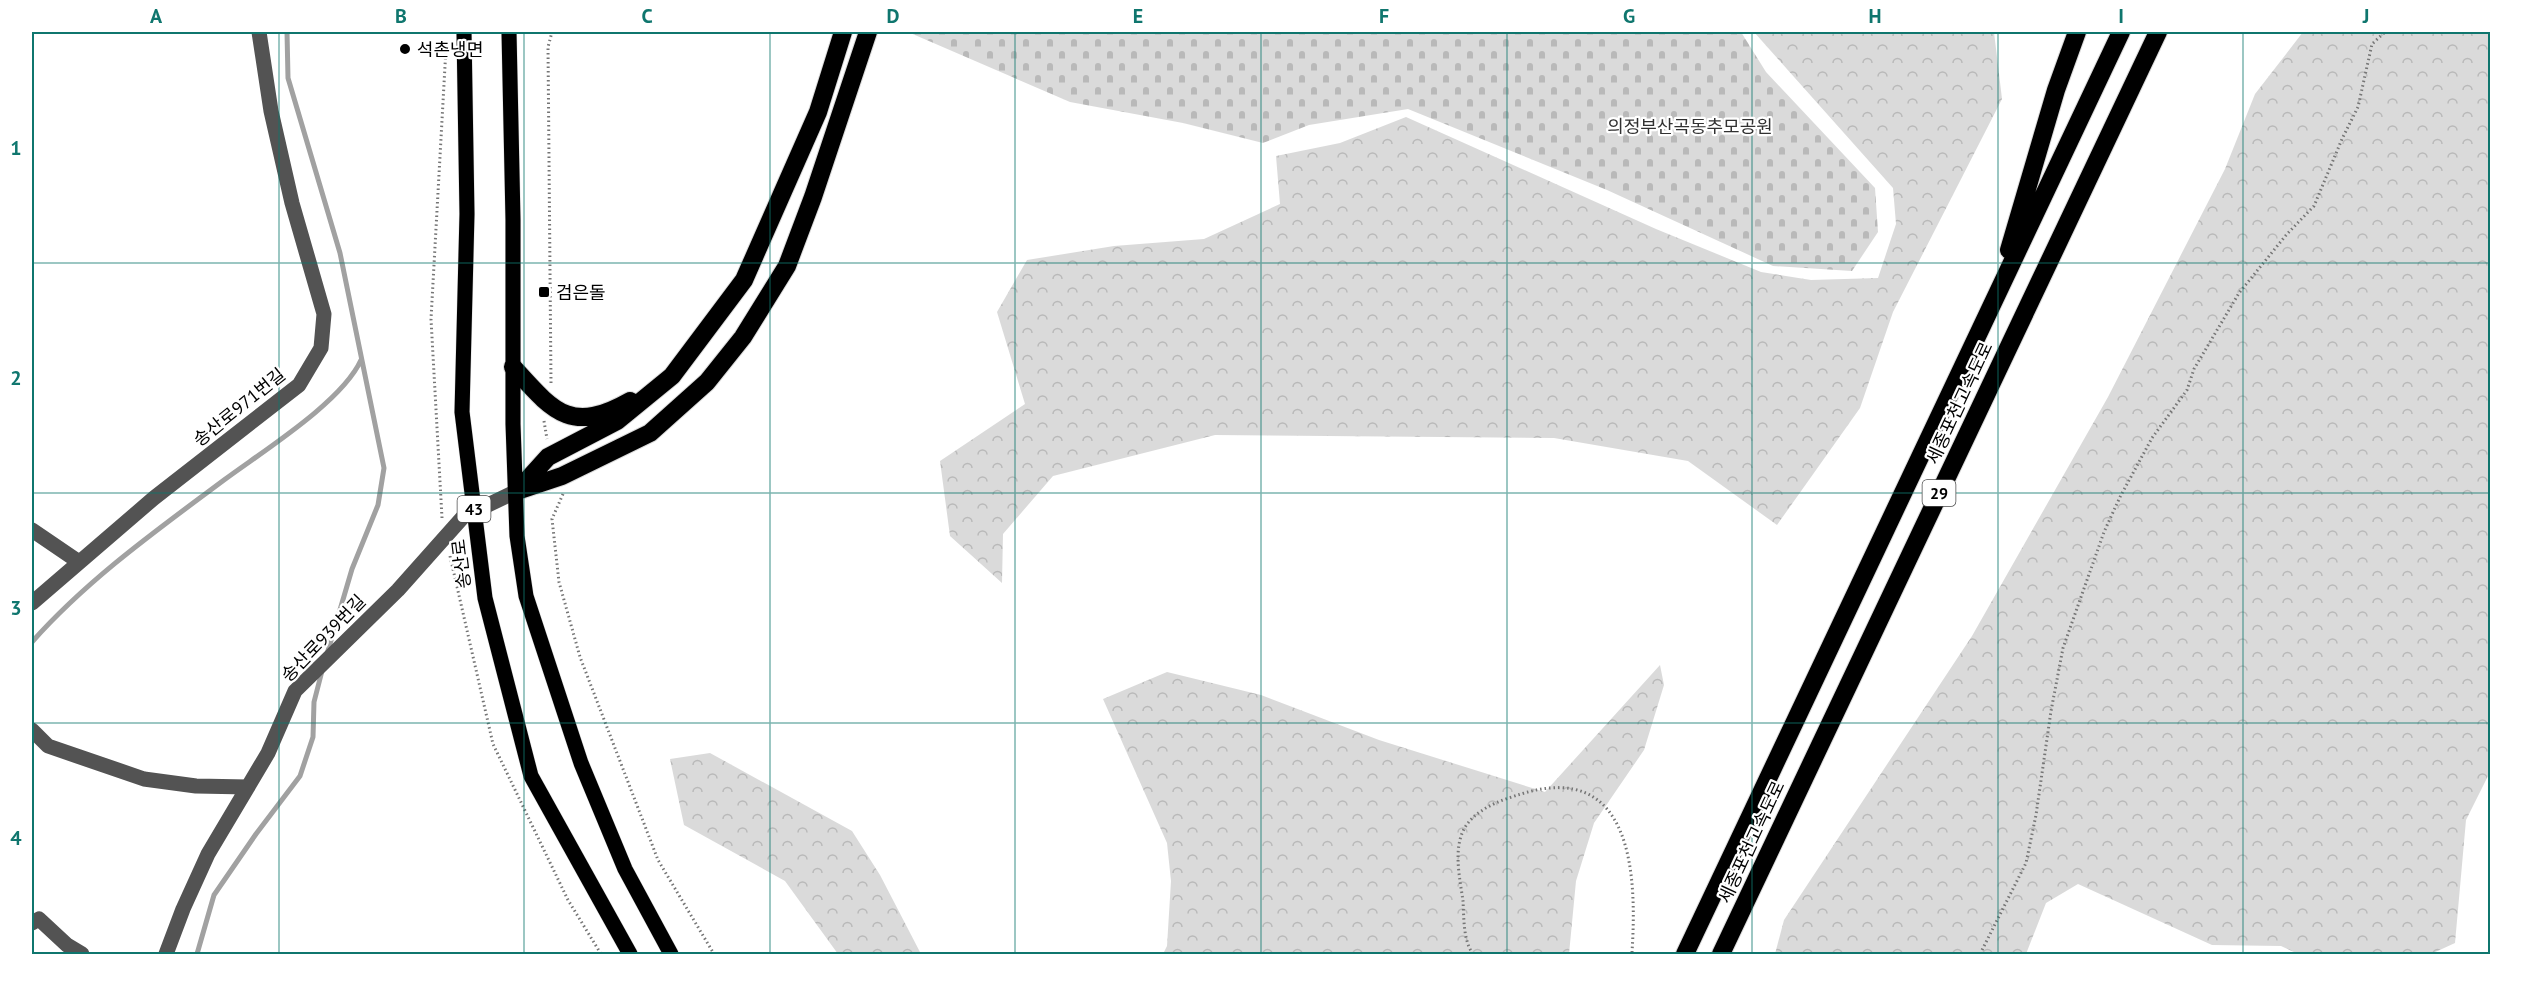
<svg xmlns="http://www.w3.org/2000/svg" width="2522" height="986" font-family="'PT Sans','Noto Sans KR',sans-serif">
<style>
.forest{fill:url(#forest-crowns)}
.cemetery{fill:url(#cemetery-stones)}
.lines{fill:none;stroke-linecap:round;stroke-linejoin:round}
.stream{stroke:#a1a1a1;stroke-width:5}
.major-casing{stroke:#dbdbdb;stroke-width:16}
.highway-casing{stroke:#dbdbdb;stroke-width:20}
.path{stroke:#757575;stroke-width:3;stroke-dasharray:1.5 3;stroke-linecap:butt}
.minor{stroke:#535353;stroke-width:15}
.major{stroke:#000;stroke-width:15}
.highway{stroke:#000;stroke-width:18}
.grid{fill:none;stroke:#0f766e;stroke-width:1.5;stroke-opacity:0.55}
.poi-dot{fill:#000;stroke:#fff;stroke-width:2}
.labels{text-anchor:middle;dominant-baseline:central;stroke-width:4.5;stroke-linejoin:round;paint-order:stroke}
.shield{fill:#fff;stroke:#4c4c4c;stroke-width:1.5}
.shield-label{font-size:16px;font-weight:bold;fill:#000}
.poi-label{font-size:18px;fill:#000;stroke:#fff;text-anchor:start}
.park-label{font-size:18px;fill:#313131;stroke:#fff}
.street-label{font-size:18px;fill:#000;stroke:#fff}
.neatline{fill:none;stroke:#0f766e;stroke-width:2}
.grid-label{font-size:20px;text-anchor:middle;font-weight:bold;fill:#0f766e}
</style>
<defs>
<pattern id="forest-crowns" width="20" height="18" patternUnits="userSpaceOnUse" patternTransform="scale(1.5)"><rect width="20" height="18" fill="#dadada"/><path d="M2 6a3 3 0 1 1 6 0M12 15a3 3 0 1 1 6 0" fill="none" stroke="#b9b9b9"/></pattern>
<pattern id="cemetery-stones" width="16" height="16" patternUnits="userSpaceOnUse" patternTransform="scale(1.5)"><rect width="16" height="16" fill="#dadada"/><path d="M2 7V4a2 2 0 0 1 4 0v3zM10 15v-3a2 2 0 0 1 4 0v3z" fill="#b9b9b9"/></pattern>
</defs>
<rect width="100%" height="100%" fill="#fff"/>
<path class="forest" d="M1754 32H1994L2002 99 1893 312 1860 408 1777 525 1688 461 1554 438 1215 435 1053 476 1003 534 1002 583 950 536 940 461 1025 404 997 312 1027 260 1114 246 1204 239 1280 204 1276 156 1340 143 1406 117 1656 229 1761 272 1811 280 1878 278 1896 224 1893 188Z
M2303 32H2490V772L2466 820 2455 943 2431 954H2298L2281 946 2212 945 2078 884 2046 903 2026 954H1775L1784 920 1972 636 2108 397 2225 169 2255 94Z
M1660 665 1664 685 1644 750 1594 823 1576 881 1569 954H1163L1167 946 1171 881 1167 843 1103 699 1167 672 1261 695 1379 740 1545 792Z
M710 753 852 831 880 875 921 954H838L785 881 684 825 670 759Z"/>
<path class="cemetery" d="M908 32H1741L1766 72 1875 188 1878 232 1852 271 1773 266 1607 190 1408 109 1309 125 1263 143 1183 123 1070 102Z"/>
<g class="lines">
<path class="stream" d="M287 32 288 78 340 253 384 468 378 505 352 569 327 654
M32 642C88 579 157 530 224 480 263 451 342 402 361 360
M197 954 214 895 256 834 300 776 313 737 314 702 322 671"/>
<defs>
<path id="major" d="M464 32 467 214 462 412 485 598 531 776 630 954
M509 32 513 220V424L517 536 526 596 581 763 625 869 671 954"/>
<path id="highway" d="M2009 250 2056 90 2077 32
M513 367C553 411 570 435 630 401
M519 489 548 457 617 421 672 376 744 280 818 112 843 32
M517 491 562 476 650 433 707 382 743 337 787 266 813 197 868 32
M1685 954 2121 32
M1721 954 2158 32"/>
</defs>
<use href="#major" class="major-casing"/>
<use href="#highway" class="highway-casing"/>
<path class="path" d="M551 383 548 47 552 32
M544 421 547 439
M563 494 552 519 559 582 580 657 658 860 714 954
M442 518 431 319 446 48
M450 556 493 744 568 900 601 954
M1473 954C1463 940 1464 918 1463 901 1460 879 1453 850 1464 829 1475 809 1501 800 1521 794 1633 759 1637 876 1632 952L1630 954
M1980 954 2026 863 2036 815 2051 711 2063 648 2104 532 2120 497 2152 438 2187 390 2194 369 2239 293 2287 234 2314 206 2342 139 2358 107 2372 44 2385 32"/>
<path class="minor" d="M32 530 79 562
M32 603 154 498 299 385 321 348 324 314 292 203 271 111 259 32
M32 730 48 746 144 779 196 786 248 787
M32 923 39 919 67 945 82 954
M166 954 183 909 208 854 268 753 295 691 398 590 463 517 517 491"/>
<use href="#major" class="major"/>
<use href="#highway" class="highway"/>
</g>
<path class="grid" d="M279 32V954M524 32V954M770 32V954M1015 32V954M1261 32V954M1507 32V954M1752 32V954M1998 32V954M2243 32V954M32 263H2490M32 493H2490M32 723H2490"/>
<g class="poi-dot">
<circle cx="405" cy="49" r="6"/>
<rect x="538" y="286" width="12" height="12" rx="3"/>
</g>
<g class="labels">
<g class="shield">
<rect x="1922.5" y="480" width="33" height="26" rx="4.5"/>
<rect x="457.5" y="496" width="33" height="26" rx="4.5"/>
</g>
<g class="shield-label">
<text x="1939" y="493">29</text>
<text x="474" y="509">43</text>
</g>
<g class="poi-label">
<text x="417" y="49">석촌냉면</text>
<text x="556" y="292">검은돌</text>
</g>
<g class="park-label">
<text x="1690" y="126">의정부산곡동추모공원</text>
</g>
<g class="street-label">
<text transform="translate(1959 403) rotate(-65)">세종포천고속도로</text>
<text transform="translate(239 407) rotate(-39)">송산로971번길</text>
<text transform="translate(461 564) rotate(-97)">송산로</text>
<text transform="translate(323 638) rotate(-46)">송산로939번길</text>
<text transform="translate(1751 842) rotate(-65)">세종포천고속도로</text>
</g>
</g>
<rect width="2522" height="986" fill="none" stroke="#ffffff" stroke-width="66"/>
<rect x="33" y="33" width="2456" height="920" class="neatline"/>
<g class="grid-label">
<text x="156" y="23">A</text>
<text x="401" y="23">B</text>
<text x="647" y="23">C</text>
<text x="893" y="23">D</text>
<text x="1138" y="23">E</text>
<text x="1384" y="23">F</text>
<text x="1629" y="23">G</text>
<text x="1875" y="23">H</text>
<text x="2121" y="23">I</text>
<text x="2366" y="23">J</text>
<text x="16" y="155">1</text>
<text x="16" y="385">2</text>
<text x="16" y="615">3</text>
<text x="16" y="845">4</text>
</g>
</svg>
